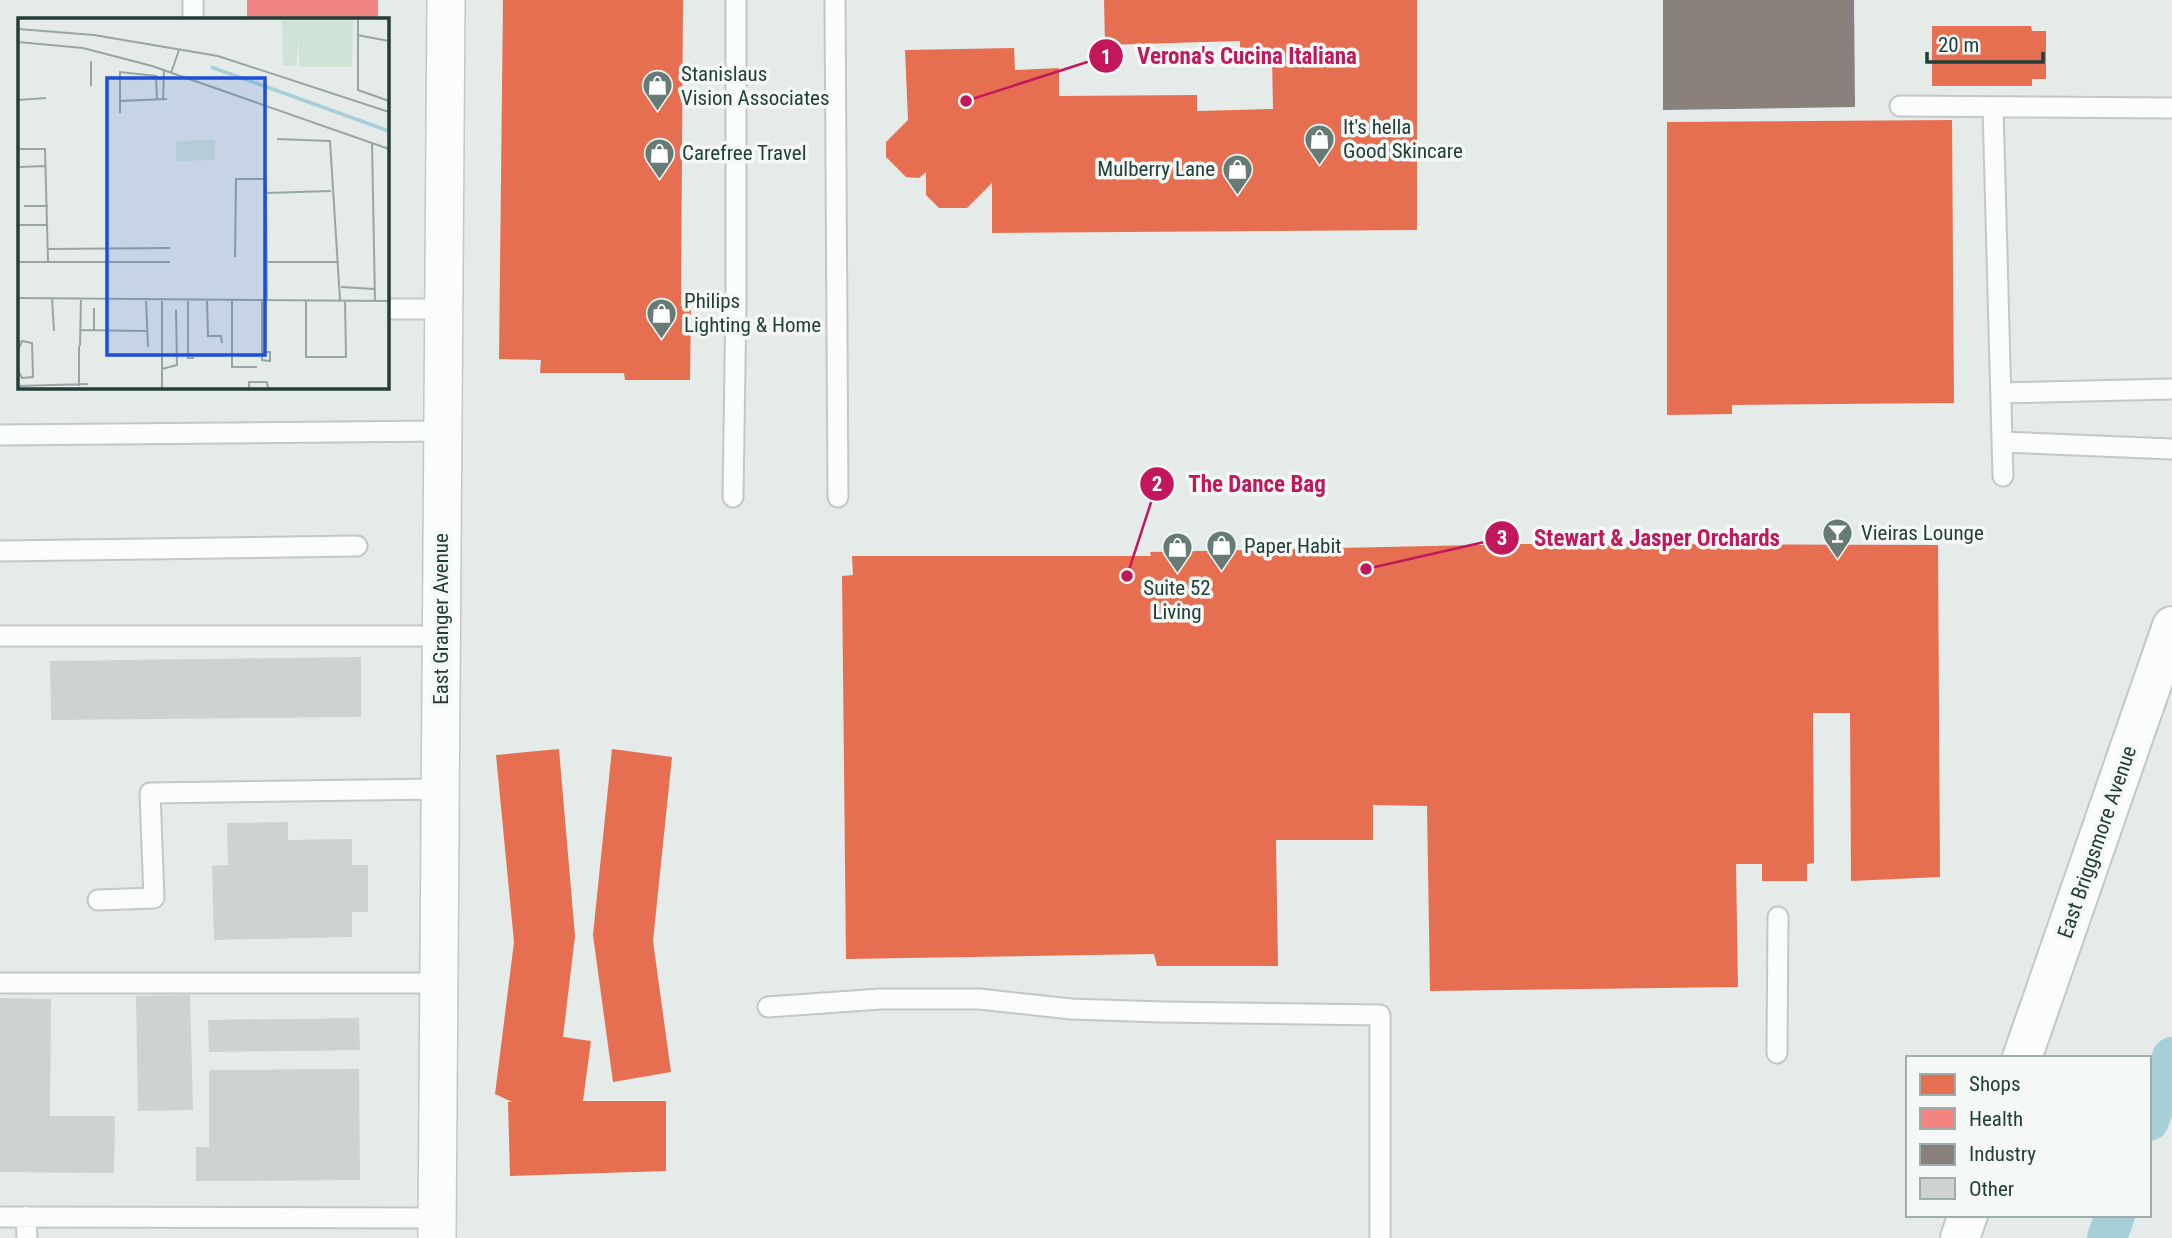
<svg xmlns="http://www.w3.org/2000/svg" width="2172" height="1238" font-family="'Roboto Condensed',sans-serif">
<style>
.shops{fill:#e76f51}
.health{fill:#f28482}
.industry{fill:#8a817c}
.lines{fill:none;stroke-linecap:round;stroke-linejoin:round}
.canal{stroke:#a7cfd7;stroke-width:40}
.building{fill:#ced3d1}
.lane-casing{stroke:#c2c8c5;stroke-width:23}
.street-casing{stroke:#c2c8c5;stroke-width:40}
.secondary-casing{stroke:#c1c8c5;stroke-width:42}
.lane{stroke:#fbfcfc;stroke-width:19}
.street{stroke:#fbfcfc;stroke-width:37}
.secondary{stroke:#fbfcfc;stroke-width:38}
.labels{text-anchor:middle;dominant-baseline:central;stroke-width:7;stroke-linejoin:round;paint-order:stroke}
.poi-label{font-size:21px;fill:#233e38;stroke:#f4f9f7;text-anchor:start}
.street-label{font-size:21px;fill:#233e38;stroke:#f4f9f7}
.inset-river{fill:none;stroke:#a7cfd7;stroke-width:3.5}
.inset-road{fill:none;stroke:#97a6a2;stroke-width:2}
.view{fill:#1d4ed8;fill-opacity:0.15;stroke:#1d4ed8;stroke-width:3.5}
.inset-edge{fill:none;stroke:#233e38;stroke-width:3.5}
.leader{fill:none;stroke:#c2185b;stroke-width:2.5}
.callout-dot{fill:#c2185b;stroke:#f4f9f7;stroke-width:2.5}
.mark-label{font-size:21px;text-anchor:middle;font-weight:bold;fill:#fff}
.callout-label{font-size:23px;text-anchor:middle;font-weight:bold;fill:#c2185b;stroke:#f4f9f7;stroke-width:7;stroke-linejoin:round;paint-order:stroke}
</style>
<rect width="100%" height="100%" fill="#e5ebe8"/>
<path class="shops" d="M503 0H683L681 306H691L690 380H625L624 373H540L541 360 499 359Z
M1104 0H1417V230L992 233V183L967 208H939L926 195V172L919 178 906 177 886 157V142L908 120 905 50 1014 48 1015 70 1059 68V96L1197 95V111L1273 109 1272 57 1240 58V41L1105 45Z
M1932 26H2031L2032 31H2046V79H2032V86H1932Z
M1952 120 1954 403 1732 405V414L1667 415V122Z
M1522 544 1938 545 1940 877 1851 881 1850 713H1813L1814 863 1807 864V881H1762V864H1736L1738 987 1430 991 1427 806 1373 805V840H1276L1278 966H1157L1154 954 846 959 842 576 853 575 852 556H1151L1150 552Z
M559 749 575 936 563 1037 591 1041 583 1101H666V1171L510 1176 508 1102H512L495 1094 514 942 496 755Z
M612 749 672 757 653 941 671 1072 613 1082 593 935Z"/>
<path class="health" d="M247 0H378V19H247Z"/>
<path class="industry" d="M1663 0H1854L1855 107 1663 110Z"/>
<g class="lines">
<path class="canal" d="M2149 1121 2172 1057
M2107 1238 2115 1215"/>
</g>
<path class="building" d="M361 657V717L51 720 50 661Z
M288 822V840L352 839V865H368V912H352V937L214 940 212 866 228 865 227 823Z
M190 995 193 1110 138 1111 136 996Z
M0 998 51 999 50 1116H115L114 1173 0 1172Z
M359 1018 360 1050 209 1052 208 1020Z
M359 1069 360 1180 196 1181V1147H209V1070Z"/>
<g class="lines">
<defs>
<path id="lane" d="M835 0 838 497
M193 19V0
M1900 106 2172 108
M1993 107 2003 476
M387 309H444
M2001 393 2172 389
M0 435 443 431
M2003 442 2172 449
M733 497 736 299V0
M0 551 357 546
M0 636H441
M98 900 154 898 150 793 440 789
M0 983H438
M768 1007 880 999H979L1071 1009 1161 1012 1380 1015V1238
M1777 1053 1778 917
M0 1217 437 1218
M26 1217 27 1238"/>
<path id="street" d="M437 1238 446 0"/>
<path id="secondary" d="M2022 1058 2172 626
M1960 1238 1968 1215"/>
</defs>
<use href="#lane" class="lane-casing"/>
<use href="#street" class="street-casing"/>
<use href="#secondary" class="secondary-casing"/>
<use href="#lane" class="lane"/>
<use href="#street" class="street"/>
<use href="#secondary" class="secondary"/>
</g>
<defs>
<symbol id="shop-pin" viewBox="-11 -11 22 30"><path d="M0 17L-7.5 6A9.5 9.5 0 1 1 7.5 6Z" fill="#677b76" stroke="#f4f9f7"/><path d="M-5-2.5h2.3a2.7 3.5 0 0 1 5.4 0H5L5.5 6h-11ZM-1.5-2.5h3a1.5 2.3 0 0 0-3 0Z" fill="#fff"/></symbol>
<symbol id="bar-pin" viewBox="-11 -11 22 30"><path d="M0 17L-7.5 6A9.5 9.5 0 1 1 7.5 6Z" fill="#677b76" stroke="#f4f9f7"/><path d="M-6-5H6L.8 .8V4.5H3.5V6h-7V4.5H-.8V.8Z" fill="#fff"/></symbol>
</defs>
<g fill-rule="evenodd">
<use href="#shop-pin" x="640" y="68" width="35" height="47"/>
<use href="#shop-pin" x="1302" y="122" width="35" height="47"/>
<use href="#shop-pin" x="642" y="136" width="35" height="47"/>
<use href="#shop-pin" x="1220" y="152" width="35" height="47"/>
<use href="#shop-pin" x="644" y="296" width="35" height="47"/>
<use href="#bar-pin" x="1820" y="516" width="35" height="47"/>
<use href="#shop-pin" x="1204" y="528" width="35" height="47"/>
<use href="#shop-pin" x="1160" y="530" width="35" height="47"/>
</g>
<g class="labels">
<g class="poi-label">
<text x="681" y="74">Stanislaus<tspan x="681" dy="24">Vision Associates</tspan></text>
<text x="1343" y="127">It's hella<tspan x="1343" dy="24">Good Skincare</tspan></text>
<text x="682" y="153">Carefree Travel</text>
<text x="1215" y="169" text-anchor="end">Mulberry Lane</text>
<text x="684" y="301">Philips<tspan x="684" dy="24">Lighting &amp; Home</tspan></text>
<text x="1861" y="533">Vieiras Lounge</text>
<text x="1244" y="546">Paper Habit</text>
<text x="1177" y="588" text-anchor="middle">Suite 52<tspan x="1177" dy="24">Living</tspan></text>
</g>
<g class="street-label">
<text transform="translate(441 619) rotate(-90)">East Granger Avenue</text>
<text transform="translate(2097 842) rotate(-71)">East Briggsmore Avenue</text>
</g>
</g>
<g transform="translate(18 18)">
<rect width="371" height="371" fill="#e5ebe8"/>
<path d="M264 1H335L334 49H281V21L278 48 265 47ZM197 122V142L158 143V123Z" fill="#cfe3d6"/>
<path class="inset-river" d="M193 49 371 113"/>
<path class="inset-road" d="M340 1V72L371 83M0 11 76 17 200 38 371 94M339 17 371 23M0 24 65 30 134 48 371 131M153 55 161 32M73 68V43M0 82 28 80M145 82 146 52M102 83 149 81M102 95V54L138 58 139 82M259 121 312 123 322 282M354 125 357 283M0 131H27L30 244M0 149 28 148M248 175 313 173M6 188H30M0 207H29M30 231 152 230M217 239 218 161H248L249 282M0 244H152M249 244H319M323 269 356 271M0 280 371 283M34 280 36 313M128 281 130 329M144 281V370M170 281V340H176M189 281 190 318H203L204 325M214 281V349H239M288 282V339H328L327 282M76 290V313M62 312 128 313M62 328 63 280M0 332 4 323 14 325 15 359 4 360 0 352M244 334H252V343L244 342V281M144 351 159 347 158 292M0 368 70 366M61 368V328M231 370V364H249L250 370"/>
<path class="view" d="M89 60H247V337H89Z"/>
<rect width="371" height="371" class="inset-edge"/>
</g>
<path class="leader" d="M966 101L1106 56M1127 576L1157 484M1366 569L1502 538"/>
<g class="callout-dot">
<circle cx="966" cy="101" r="7"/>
<circle cx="1127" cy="576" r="7"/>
<circle cx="1366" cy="569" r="7"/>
<circle cx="1106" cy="56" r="18"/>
<circle cx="1157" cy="484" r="18"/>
<circle cx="1502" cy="538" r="18"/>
</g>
<g class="mark-label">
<text x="1106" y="64">1</text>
<text x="1157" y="491">2</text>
<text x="1502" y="545">3</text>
</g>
<g class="callout-label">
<text x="1247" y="64">Verona's Cucina Italiana</text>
<text x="1257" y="492">The Dance Bag</text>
<text x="1657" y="546">Stewart &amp; Jasper Orchards</text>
</g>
<rect x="1906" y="1056" width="245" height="161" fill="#f4f9f7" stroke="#a0aeab" stroke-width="2"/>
<rect x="1920" y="1074" width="35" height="21" fill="#e76f51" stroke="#a0aeab" stroke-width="2"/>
<text x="1969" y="1091" font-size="21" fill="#233e38">Shops</text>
<rect x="1920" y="1108" width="35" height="21" fill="#f28482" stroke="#a0aeab" stroke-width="2"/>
<text x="1969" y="1126" font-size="21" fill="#233e38">Health</text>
<rect x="1920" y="1144" width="35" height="21" fill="#8a817c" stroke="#a0aeab" stroke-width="2"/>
<text x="1969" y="1161" font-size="21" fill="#233e38">Industry</text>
<rect x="1920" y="1178" width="35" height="21" fill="#ced3d1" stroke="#a0aeab" stroke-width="2"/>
<text x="1969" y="1196" font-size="21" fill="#233e38">Other</text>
<path d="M1927 52v10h116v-10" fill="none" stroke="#233e38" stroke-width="3.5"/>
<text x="1938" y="52" font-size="21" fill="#233e38" stroke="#f4f9f7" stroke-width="5" paint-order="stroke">20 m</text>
</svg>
